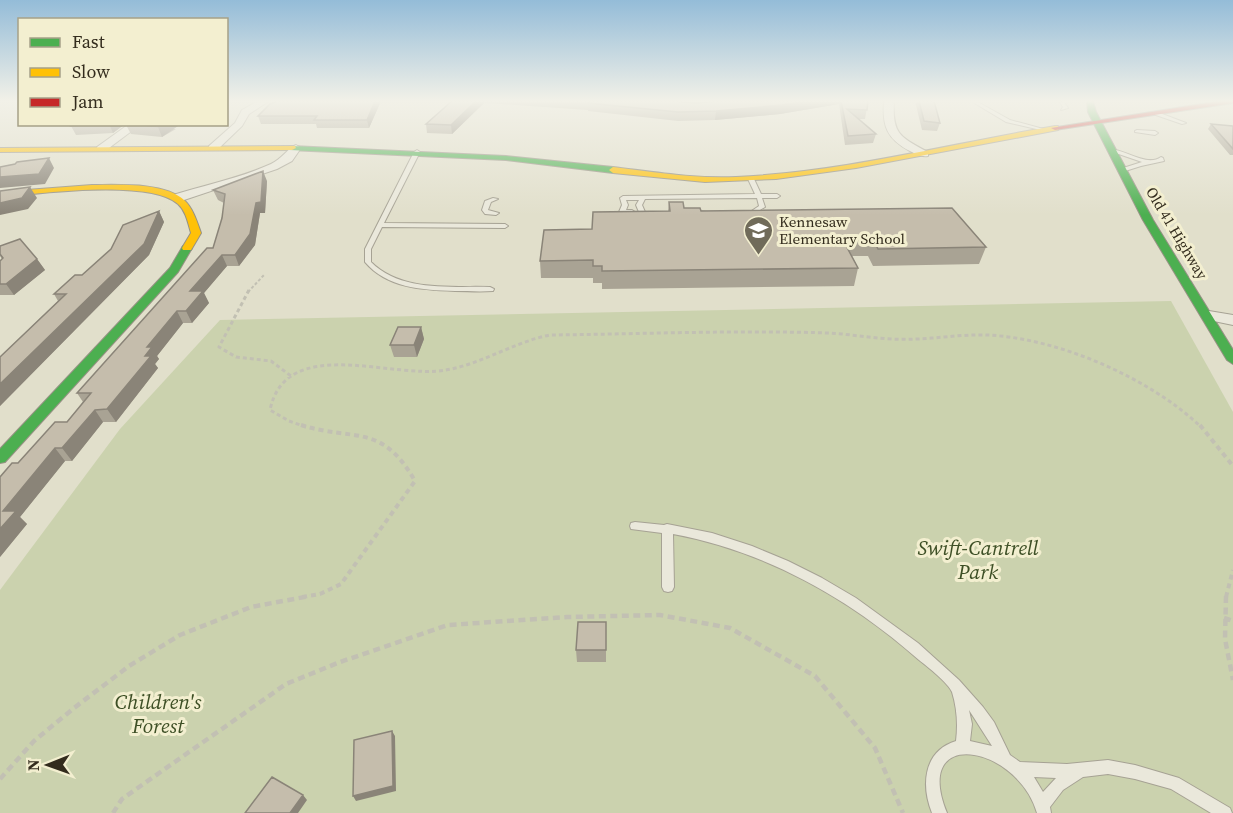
<svg xmlns="http://www.w3.org/2000/svg" width="1233" height="813" font-family="'Source Serif 4',serif">
<style>
.green{fill:#cbd2ae}
.lines{fill:none;stroke-linecap:round;stroke-linejoin:round}
.lane-casing{stroke:#a6a294;stroke-width:2}
.street-casing{stroke:#a6a294;stroke-width:2}
.fast-casing{stroke:#969284;stroke-width:2}
.slow-casing{stroke:#969284;stroke-width:2}
.jam-casing{stroke:#969284;stroke-width:2}
.path-far3{stroke:#c2c0b3;stroke-width:2;stroke-dasharray:3 2;stroke-linecap:butt}
.path-far2{stroke:#c2c0b3;stroke-width:3;stroke-dasharray:4 3;stroke-linecap:butt}
.path-far1{stroke:#c2c0b3;stroke-width:4;stroke-dasharray:5 4;stroke-linecap:butt}
.path{stroke:#c2c0b3;stroke-width:4.5;stroke-dasharray:7 4.5;stroke-linecap:butt}
.lane{fill:#eae8db;fill-rule:evenodd}
.street{fill:#eae8db;fill-rule:evenodd}
.fast{fill:#4caf50;fill-rule:evenodd}
.slow{fill:#ffc107;fill-rule:evenodd}
.jam{fill:#c62828;fill-rule:evenodd}
.wall{fill:#a9a394}
.shaded-wall{fill:#8a8478}
.building{fill:#c5bdac;stroke:#8a8478;stroke-width:1.5}
.labels{text-anchor:middle;dominant-baseline:central;stroke-width:6;stroke-linejoin:round;paint-order:stroke}
.far-poi-label{font-size:15px;fill:#332c1d;stroke:#f3efd0;text-anchor:start}
.far-street-label{font-size:15px;fill:#332c1d;stroke:#f3efd0}
.near-park-label{font-size:21px;font-style:italic;fill:#3d4f25;stroke:#f3efd0}
</style>
<rect width="100%" height="100%" fill="#e1dfcb"/>
<path class="green" d="M1171 301 1233 412V813H0V590L120 429 220 320Z"/>
<g class="lines">
<defs>
<path id="lane" d="M971 101H976L1010 120 1047 130 1045 131 1006 122Z
M1060 102H1064L1068 108 1061 110 1063 107Z
M1153 112H1157L1186 123 1182 124 1153 114Z
M1137 130 1155 131 1158 133 1155 135 1135 132V131Z
M1110 149C1126 150 1147 167 1161 157L1163 158 1164 161 1141 166 1122 172 1119 170 1120 169 1142 162 1110 151Z
M417 150 420 152 384 223 505 224 508 226 505 228 382 227 371 249V262C401 292 450 286 490 287L494 289 493 291C480 292 467 291 455 291 422 290 387 288 365 262V249L414 152Z
M751 177 754 179 761 194H777L780 196 777 198H762L765 207 755 213 750 212 759 206 757 198 645 199 642 205 645 212 642 214 639 212 636 205 639 200H626L628 205 626 210H632L635 212C632 215 622 215 619 212L622 205 620 198 623 196 755 194 748 179Z
M493 198 498 199 491 202 488 210 499 213 496 215 485 214 482 210 485 201Z
M635 522 664 525 667 524 712 533 752 546 788 561 822 578 856 598 918 643 959 680 983 707 994 722 1010 755 1020 762 1067 764 1108 760 1135 765 1179 778 1230 808 1232 813H1211L1171 789 1135 779 1108 774 1083 777 1063 790 1050 807 1051 813H1037C1017 745 911 725 947 813H932C921 786 923 751 956 741 958 725 957 708 952 692 948 683 928 667 919 660 849 598 765 551 673 534L674 587 672 591 668 592 664 591 662 587V533L631 529 630 526 631 523ZM969 710 992 746 970 741 972 724ZM1034 777 1056 778 1043 792Z"/>
<path id="street" d="M258 101H269L249 114 242 126 217 150H209V146L235 123 242 110Z
M884 101H894C892 134 900 137 928 152V156C921 157 916 154 910 151 887 139 882 126 884 101Z
M129 124H141L105 151H97V147Z
M296 145 301 148 292 161 277 169 181 201 177 202 171 198 173 195C205 185 240 178 271 164 282 159 288 148 296 145Z
M1209 311 1233 315V325L1204 319 1201 316 1204 313Z"/>
<path id="fast" d="M1087 101H1093L1096 112 1153 220 1233 350V364L1227 360 1143 220 1088 112Z
M292 146 506 156 613 167 617 170 613 173 506 160 289 150 288 148Z
M187 245 192 248 178 272 5 462 0 463V449L170 268 183 246Z"/>
<path id="slow" d="M1055 126H1058V130L856 168 776 179 705 182 613 173 609 170 613 167C654 172 695 179 736 177 843 172 949 144 1055 126Z
M295 146 296 148 292 150 0 152V148Z
M92 185C118 185 164 182 184 200 193 208 197 222 201 233L191 250H183L182 248 191 233C188 223 186 211 178 204 150 179 37 193 0 198V192Z"/>
<path id="jam" d="M1220 101H1233V103L1055 130 1051 128Z"/>
</defs>
<use href="#lane" class="lane-casing"/>
<use href="#street" class="street-casing"/>
<use href="#fast" class="fast-casing"/>
<use href="#slow" class="slow-casing"/>
<use href="#jam" class="jam-casing"/>
<path class="path-far3" d="M248 292 264 275"/>
<path class="path-far2" d="M249 290 219 347 236 357 271 361 291 376
M306 427 289 421 270 410C286 333 394 380 446 370 482 364 514 342 550 335 642 334 736 330 828 333 849 334 870 338 892 339 924 341 955 334 987 335 1058 338 1150 378 1201 427"/>
<path class="path-far1" d="M301 425C355 442 381 422 415 481L341 584 320 594 302 597
M1200 425 1233 466
M1226 597 1233 570"/>
<path class="path" d="M1226 596 1225 639 1233 680
M1224 618 1233 621
M0 779 34 741 74 708 129 666 180 635 251 607 310 596
M113 813 122 799 286 684 340 662 448 625 567 617 660 615 730 628 815 676 875 748 903 813"/>
<use href="#lane" class="lane"/>
<use href="#street" class="street"/>
<use href="#fast" class="fast"/>
<use href="#slow" class="slow"/>
<use href="#jam" class="jam"/>
</g>
<path class="wall" d="M381 101 369 128H317L316 124H261L258 116Z
M452 101H672L696 103 719 101H868L865 119H858L876 134 873 143 845 145 839 104 780 114 715 120 678 121 588 111V110L484 103 452 134 427 133 426 124Z
M915 101H934L940 123 937 131 922 130Z
M73 124H125L113 133 76 135 71 126Z
M1211 124 1233 126V155H1230L1208 129Z
M126 125 176 129 162 137 131 134Z
M267 181 265 213H260L255 245 239 266H227L204 293 209 303 192 323H183L157 356 159 359 155 364 158 368 116 422H103L72 461H65L20 517 27 524 0 557 18 463 67 422 83 402 77 393 213 248 222 218 224 203 218 200 213 190Z
M669 202 684 208 986 247 979 264 873 266 868 256H852L858 268 854 286 602 289V283H593V278H541L540 261 592 229 668 211Z
M159 211 164 222 149 255 0 406V357L58 301 54 294 82 275Z
M0 246 37 259 45 270 14 295H0V261L2 259 0 256Z
M421 327 424 339 417 357H394L390 345Z
M606 622V662H577L576 650Z"/>
<path class="shaded-wall" d="M375 101H381L369 128 367 120Z
M476 101H483L484 103 452 134 451 125Z
M808 101H839V104L780 114 715 120 716 111Z
M109 124H125L113 133Z
M163 124H181L162 137 158 127Z
M49 158 54 168 45 184 0 188V177Z
M263 171 267 181 265 213H260L255 245 239 266 235 255 256 203Z
M30 187 37 198 28 209 0 215V203Z
M159 211 164 222 149 255 0 406V384Z
M222 255 227 266 204 293 209 303 192 323 186 311 190 291Z
M37 259 45 270 14 295 6 284Z
M177 311 183 323 157 356 159 359 155 364 158 368 116 422 107 409 145 356 147 347Z
M421 327 424 339 417 357 414 345Z
M95 410 103 422 72 461 62 448Z
M55 448 65 461 20 517 27 524 0 557V529L3 511Z
M392 731 395 736 396 791 356 801 353 796Z
M303 795 307 800 298 813H290Z"/>
<path class="building" d="M277 101H375L367 120H314L317 116H258L270 104Z
M452 101H476L451 125 426 124Z
M584 101H672L696 103 719 101H808L782 105 716 111 678 112 588 103 589 101Z
M841 101H868L867 110 847 109 876 134 848 136Z
M919 101H934L940 123 924 121Z
M73 124H92L71 126Z
M127 124H163L158 127Z
M1211 124 1233 126V149Z
M49 158 39 174 0 177V167L15 164 17 162Z
M263 171 261 202 256 203 250 234 235 255H222L190 291H203L186 311H177L147 347H152L145 356H151L107 409 95 410 62 448H55L3 511H16L0 529V477L12 463H18L55 422H67L91 393H77L207 248H213L222 218 225 194 213 190Z
M30 187 22 198 0 203V191Z
M669 202H683L684 208H700L701 211 952 208 986 247 878 249 873 239 843 240 858 268 602 271V266H593V260L540 261 544 230 592 229 593 212 670 211Z
M159 211 144 244 0 384V357L66 294H54L75 275H82L111 249 123 225Z
M20 239 37 259 6 284H0V261L3 258 0 254V246Z
M398 327H421L414 345H390Z
M578 622H606V650H576Z
M392 731 393 786 353 796 354 740Z
M272 777 303 795 290 813H245Z"/>
<linearGradient id="sky" x2="0" y2="1"><stop stop-color="#94bcd8"/><stop offset="0.47" stop-color="#f2f1e8"/><stop offset="1" stop-color="#f2f1e8" stop-opacity="0"/></linearGradient>
<rect width="1233" height="215" fill="url(#sky)"/>
<defs>
<symbol id="school-pin" viewBox="-11 -11 22 30"><path d="M0 17L-7.5 6A9.5 9.5 0 1 1 7.5 6Z" fill="#706b5a" stroke="#f3efd0"/><path d="M0-5L7-2L0 1L-7-2ZM-4 1L0 2.5L4 1V4Q0 6-4 4Z" fill="#fff"/></symbol>
</defs>
<g fill-rule="evenodd">
<use href="#school-pin" x="742" y="214" width="33" height="45"/>
</g>
<g class="labels">
<g class="far-poi-label">
<text x="779" y="221">Kennesaw<tspan x="779" dy="17">Elementary School</tspan></text>
</g>
<g class="far-street-label">
<text transform="translate(1177 233) rotate(59)">Old 41 Highway</text>
</g>
<g class="near-park-label">
<text x="978" y="547">Swift-Cantrell<tspan x="978" dy="24">Park</tspan></text>
<text x="158" y="701">Children's<tspan x="158" dy="24">Forest</tspan></text>
</g>
</g>
<rect x="18" y="18" width="210" height="108" fill="#f3efd0" stroke="#a6a188" stroke-width="1.5"/>
<rect x="30" y="38" width="30" height="9" fill="#4caf50" stroke="#a6a188" stroke-width="1.5"/>
<text x="72" y="48" font-size="18" fill="#332c1d">Fast</text>
<rect x="30" y="68" width="30" height="9" fill="#ffc107" stroke="#a6a188" stroke-width="1.5"/>
<text x="72" y="78" font-size="18" fill="#332c1d">Slow</text>
<rect x="30" y="98" width="30" height="9" fill="#c62828" stroke="#a6a188" stroke-width="1.5"/>
<text x="72" y="108" font-size="18" fill="#332c1d">Jam</text>
<g transform="translate(48 765) rotate(269)" stroke="#f3efd0" stroke-width="4.5" paint-order="stroke">
<path d="M0-4.5L10 22L0 15L-10 22Z" fill="#332c1d"/>
<text y="-9" font-size="16" font-weight="bold" text-anchor="middle" fill="#332c1d">N</text>
</g>
</svg>
